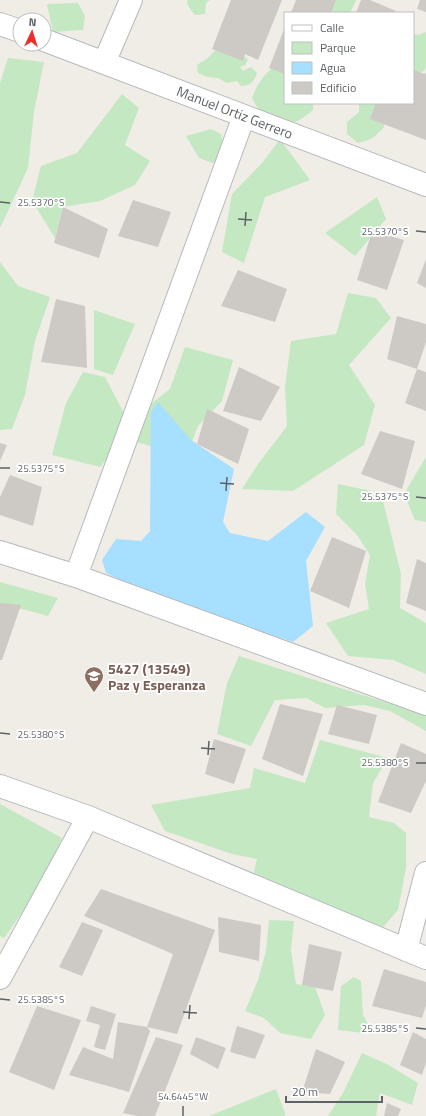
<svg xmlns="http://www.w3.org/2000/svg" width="426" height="1116" font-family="'Titillium Web',sans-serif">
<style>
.green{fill:#c4e8c2}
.water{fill:#a6dfff}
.building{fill:#cdc9c5}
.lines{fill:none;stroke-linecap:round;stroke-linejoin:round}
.minor-casing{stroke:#b6b9bd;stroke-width:24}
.minor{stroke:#fff;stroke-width:22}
.ticks{fill:none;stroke:#5d6266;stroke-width:1.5}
.labels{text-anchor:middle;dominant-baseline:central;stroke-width:3.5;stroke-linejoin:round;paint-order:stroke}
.street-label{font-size:14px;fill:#5d6266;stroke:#fff}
.education-label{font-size:14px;font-weight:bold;fill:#785e54;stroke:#fff;text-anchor:start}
.ticks-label{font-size:10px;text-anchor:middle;fill:#5d6266;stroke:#fff;stroke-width:3.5;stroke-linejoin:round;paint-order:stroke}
</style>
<rect width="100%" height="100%" fill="#f0ede6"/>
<path class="green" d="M187 0H210L206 3 205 14 195 15 188 6Z
M333 0H356L350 13H328Z
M78 3 85 16 83 30 53 32 47 4Z
M426 32V64L425 70 413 77V34L418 35Z
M219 46 238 51 248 60 245 65 240 67 243 71 251 67 257 73C254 83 250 85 241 86L237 81 227 83 218 78 207 77 198 73 197 65 209 57Z
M8 58 44 62 34 112 28 168 0 228V83Z
M285 64V103H313V110C307 115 298 123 289 123 271 123 259 113 252 98 258 83 267 66 285 64Z
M122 94 139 108 125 145 150 161 135 185 100 201 63 207 55 238 32 201 41 166 77 153Z
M361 103H377L383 115 384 127C375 137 371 140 358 143L347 134V122L359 112V104Z
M211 129 221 134 225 150 215 164 199 158 186 136Z
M280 139 310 180 265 197 244 263 222 252 232 194 263 162Z
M377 197 386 219 355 256 325 233Z
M0 262 18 286 50 297 35 341 25 395 12 429 0 430Z
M348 293 376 298 391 318 349 365 375 405 364 445 293 491 242 489 258 464 287 426 285 387 291 341 336 334Z
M94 310 135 324 113 375 94 369Z
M185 347 233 360 222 401 198 426 186 457 137 442 152 403 170 389Z
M83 372 105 377 127 419 112 453 100 467 52 455 66 403Z
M426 457V522L415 520 404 494Z
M338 484 381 493 401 574 400 608 426 623V674L393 660 348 656 326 623 369 609 365 584 370 555 357 535 336 514Z
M0 582 58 598 48 616 0 603Z
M239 656 426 715V731L390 711 364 705 325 708 306 698 275 700 251 746 217 734 227 683Z
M320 740 388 758 373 783 369 817 394 823 406 833V868L398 910 383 927 340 924 251 884 257 859 232 854 165 831 151 805 250 788 254 768 305 783Z
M0 804 62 838 40 887 4 938 0 936Z
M269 920 294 921 291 950 296 984 315 987 325 1015 311 1039 280 1033 264 1018 245 1011 258 980 266 951Z
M354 977 361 981 363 1015 373 1034 338 1030 341 986Z
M362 1053 387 1064 418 1083 412 1105 380 1093 376 1116H328L343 1093Z
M276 1089 285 1113V1116H209Z"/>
<path class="water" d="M158 402 191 440 234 469 223 522 230 533 268 541 306 512 325 527 306 561 313 626 293 642 145 592 106 573 102 560 116 539 141 541 150 531 151 412Z"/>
<path class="building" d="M231 0H282L258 60 245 54 243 61 212 49Z
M296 0H336L331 13H291Z
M361 0H370L396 11 395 13H356Z
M420 0H426V12L417 9Z
M285 27V74L269 68Z
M413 70 425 74 426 72V140L370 119 376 103H413Z
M133 200 171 212 158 247 118 236Z
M63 207 108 229 99 258 54 243Z
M372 231 404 240 387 290 357 280Z
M426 259V288L417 283Z
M238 270 287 289 275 322 221 306Z
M56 299 85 306 87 368 41 362Z
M397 316 426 324V342L417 369 387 359Z
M239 367 280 387 261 421 223 411Z
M417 369 426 372V411L405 403Z
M207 409 249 429 238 464 197 444Z
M380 431 415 441 402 489 361 474Z
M0 443 7 445 0 461Z
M10 475 42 487 33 526 0 515V497Z
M332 537 366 551 349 608 310 591Z
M417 559 426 563V611L406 603Z
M0 603 21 605 2 660H0Z
M280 704 323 714 303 776 262 759Z
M337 705 377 715 369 744 328 734Z
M214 739 246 749 234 784 205 774Z
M401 743 426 754V781L411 813 378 802Z
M101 889 215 930 177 1034 147 1027 173 954 84 916Z
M218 917 261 925 259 961 219 952Z
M82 922 103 930 82 976 59 967Z
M309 944 342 952 333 991 302 985Z
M384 969 426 982V1005L422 1018 372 1006Z
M37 1006 81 1020 54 1090 9 1072Z
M91 1006 116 1014 105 1050 94 1047 100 1025 86 1021Z
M118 1022 147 1027 150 1031 129 1092 69 1075 83 1047 113 1059Z
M237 1026 265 1035 255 1059 230 1052Z
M413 1032 426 1039V1063L422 1075 400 1065Z
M156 1037 183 1045 155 1116H137L123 1113Z
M196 1037 226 1048 218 1069 190 1054Z
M316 1049 345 1062 330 1094 302 1092Z
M387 1103 401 1109 398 1116H384Z"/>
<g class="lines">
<defs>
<path id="minor" d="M0 24 20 31
M44 40 426 185
M104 63 131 0
M0 552 76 576 426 704
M76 576 244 116
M0 786 88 817 426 958
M406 950 426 873
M0 978 88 817"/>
</defs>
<use href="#minor" class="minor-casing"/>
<use href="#minor" class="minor"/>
</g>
<path class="ticks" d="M0 202 10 203M238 219 252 220M245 226 246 212M416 231 426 232M0 468H10M220 483 234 484M226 491 227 477M416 497 426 498M0 733 10 734M201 748 215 749M208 755 209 741M416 763H426M0 999 10 1000M183 1012 197 1013M189 1019 190 1005M416 1028 426 1029M183 1116V1106"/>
<defs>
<symbol id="school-pin" viewBox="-11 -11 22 30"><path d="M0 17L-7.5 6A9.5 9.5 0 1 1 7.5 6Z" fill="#8d6e63" stroke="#fff"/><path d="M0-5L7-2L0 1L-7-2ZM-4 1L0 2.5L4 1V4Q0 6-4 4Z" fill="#fff"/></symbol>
</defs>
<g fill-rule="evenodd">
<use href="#school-pin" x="83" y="665" width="22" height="30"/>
</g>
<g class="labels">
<g class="street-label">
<text transform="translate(235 112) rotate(21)">Manuel Ortiz Gerrero</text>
</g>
<g class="education-label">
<text x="108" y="668">5427 (13549)<tspan x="108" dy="16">Paz y Esperanza</tspan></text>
</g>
</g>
<g class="ticks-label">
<text x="41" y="206">25.5370°S</text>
<text x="385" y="235">25.5370°S</text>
<text x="41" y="472">25.5375°S</text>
<text x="385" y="500">25.5375°S</text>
<text x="41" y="738">25.5380°S</text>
<text x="385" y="766">25.5380°S</text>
<text x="41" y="1003">25.5385°S</text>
<text x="385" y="1032">25.5385°S</text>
<text x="183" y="1100">54.6445°W</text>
</g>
<rect x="284" y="12" width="130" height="92" fill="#ffffff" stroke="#bec0c2"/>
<rect x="292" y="25" width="20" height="6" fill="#ffffff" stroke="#bec0c2"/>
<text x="320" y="32" font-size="12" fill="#5d6266">Calle</text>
<rect x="292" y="42" width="20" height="12" fill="#c4e8c2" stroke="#bec0c2"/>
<text x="320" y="52" font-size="12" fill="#5d6266">Parque</text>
<rect x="292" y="62" width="20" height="12" fill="#a6dfff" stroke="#bec0c2"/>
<text x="320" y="72" font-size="12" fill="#5d6266">Agua</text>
<rect x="292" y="82" width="20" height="12" fill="#cdc9c5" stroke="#bec0c2"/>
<text x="320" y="92" font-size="12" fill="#5d6266">Edificio</text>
<g transform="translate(32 32) rotate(4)"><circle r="19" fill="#ffffff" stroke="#bec0c2"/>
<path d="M0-3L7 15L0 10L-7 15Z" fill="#ee2e2d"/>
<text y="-6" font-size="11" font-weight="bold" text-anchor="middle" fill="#5d6266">N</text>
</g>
<path d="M286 1096v6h96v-6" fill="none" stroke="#5d6266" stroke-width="2"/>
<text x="292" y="1096" font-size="12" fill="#5d6266" stroke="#ffffff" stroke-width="3" paint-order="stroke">20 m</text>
</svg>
